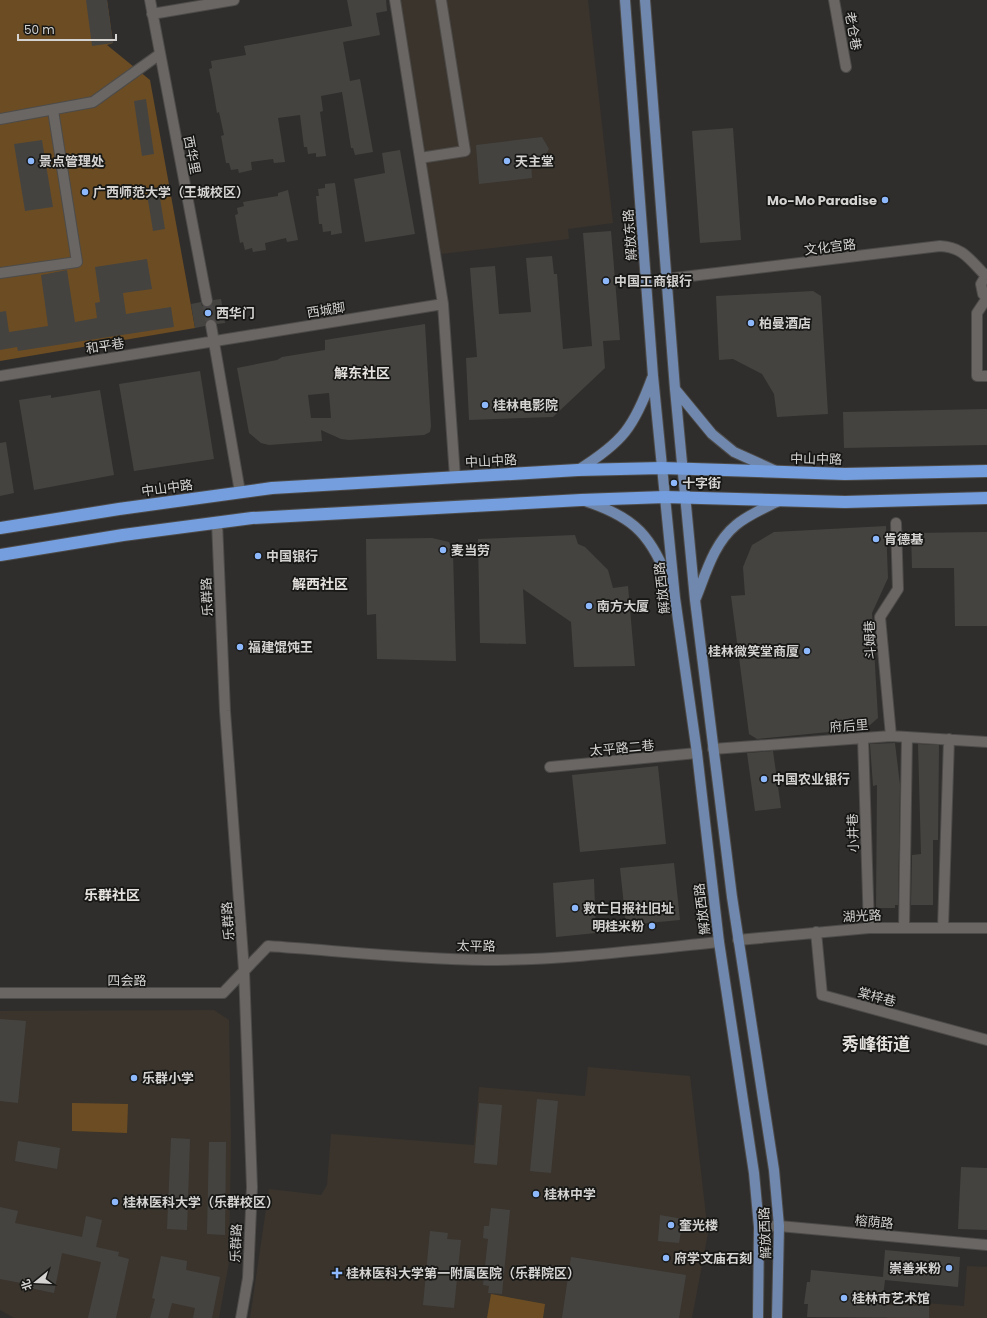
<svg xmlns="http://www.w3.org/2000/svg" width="987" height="1318" font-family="Poppins,'Noto Sans SC',sans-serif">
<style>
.built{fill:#3a342c}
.green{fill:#6c4d23}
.building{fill:#454340;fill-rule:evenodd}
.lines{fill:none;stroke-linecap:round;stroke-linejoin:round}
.minor-tunnel{stroke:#494745;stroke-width:10;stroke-dasharray:10 5;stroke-linecap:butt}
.minor-casing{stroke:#4d4b49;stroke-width:12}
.major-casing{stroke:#4d4b49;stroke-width:12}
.highway-casing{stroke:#4d4b49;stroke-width:14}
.minor{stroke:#696664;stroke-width:10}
.major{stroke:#7088ad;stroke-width:10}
.highway{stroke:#749edd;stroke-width:12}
.poi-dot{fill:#8db9fc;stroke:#171715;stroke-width:1.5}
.labels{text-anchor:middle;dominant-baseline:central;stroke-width:3.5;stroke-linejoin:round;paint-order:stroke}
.street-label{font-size:13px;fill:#d4d3d1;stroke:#171715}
.poi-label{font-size:13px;font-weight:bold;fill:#d4d3d1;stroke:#171715;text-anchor:start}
.neighbourhood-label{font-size:14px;font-weight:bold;fill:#e5e2df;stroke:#171715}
.district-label{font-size:17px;font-weight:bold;fill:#e5e2df;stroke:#171715}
</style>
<rect width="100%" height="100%" fill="#302e2c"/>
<path class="built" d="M395 0H588L613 223 568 229 569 239 441 254Z
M214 1010 229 1020 231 1142 229 1262 219 1318H14L0 1310V1011Z
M588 1067 690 1076 708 1233 692 1318H250L269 1189 321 1195 327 1185 331 1134 474 1145 479 1087 585 1096Z
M967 1266 987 1267V1318H886L887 1300 964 1306Z"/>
<path class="green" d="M0 0H107L113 43 107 45 150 80 195 328 0 361Z
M72 1103 128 1104 127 1133 72 1131Z
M491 1294 545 1304 543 1318H487Z"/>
<path class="building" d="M86 0H107L113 43 92 46Z
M347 0H386L387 11 376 13 380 35 343 42 350 81 360 79 373 152 355 155 353 148H351L342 92 321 96 323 111 320 112 326 156 316 157V153L308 154 307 147H304L300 115 278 118 285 162 274 163 273 159 251 162 252 170 239 173 238 169 231 170 229 163H226L221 136 224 135 219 112 217 113 212 84 209 69 212 68 211 61 246 55 244 46 352 26Z
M146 99 154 154 142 156 134 101Z
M733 128 741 240 700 243 692 131Z
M542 137 549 149 543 159 531 163 532 178 479 184 476 145Z
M42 140 53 207 25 211 14 144Z
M400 150 415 234 365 242 354 179 385 173 382 153Z
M335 183 342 233 331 235V231L323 232 322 224H319L316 196H319L318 189 325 188V184Z
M288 190 298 240 287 242 286 238 265 243 266 250 253 252 252 248 245 250 243 242 240 243 235 215 238 214 237 208 244 206 243 202 278 196V193Z
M159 192 165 229 153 231 147 194Z
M611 231 620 340 603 341 605 368 553 417 469 420 466 358 477 357 470 268 495 266 499 314 531 312 526 258 552 256 554 274H557L563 349 592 346 583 233Z
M147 259 152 289 123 293 126 314 171 307 174 327 18 351 17 347 0 350V312L6 311 9 332 48 326 41 275 67 270 75 322 97 318 95 303 100 302 95 267Z
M813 291 821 296 828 414 777 417 774 394 762 374 733 359 719 360 716 296Z
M221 299 225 323 217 324 214 319H210L205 322V326L195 328 191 304 201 302 202 306 208 307 212 306 213 300Z
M425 324 431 426 430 432 424 435 349 440 341 439 321 430 322 441 269 445 261 443 249 433 237 368 277 360 282 357 325 350V340ZM329 393 331 418H311L308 395Z
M200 371 214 459 134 471 119 384Z
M100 390 114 475 34 490 19 400 51 395V398Z
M987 409V445L844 448 843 412Z
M6 442 14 493 0 496V443Z
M886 526 888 578 872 613 878 718 870 725 860 729 757 739 749 734 731 596 745 595 743 567 752 545 774 532Z
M987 532V626H955L954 568H912L911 533Z
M575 535 578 544 585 547 608 570 613 588 628 586 635 666 574 667 571 622 523 589 526 644 480 643 478 539Z
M432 538 449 542 453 553 456 661 377 659 376 614 367 615 366 539Z
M895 743 900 785 898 905H895V908H876L877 785 873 786 870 744Z
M918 744 939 745 938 840H933V905H911L912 855 921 854Z
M773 751 781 808 755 811 747 753Z
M658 766 666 844 580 852 572 775Z
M674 863 680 920 626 925 620 868Z
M594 879 596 933 556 937 553 883Z
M0 1019 26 1021 18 1103 0 1101Z
M537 1099 558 1101 551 1173 530 1171Z
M479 1103 502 1105 497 1165 474 1163Z
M171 1138 190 1139 187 1230 167 1229Z
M18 1141 60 1148 57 1169 15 1161Z
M209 1142H226L225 1235 207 1234Z
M961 1167 987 1168V1230L958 1229Z
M0 1207 18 1211 15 1223 82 1237 86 1216 102 1220 96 1247 119 1252 118 1256 129 1259 116 1318H88L101 1262 62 1253 54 1293 20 1286 21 1283 0 1279Z
M491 1208 510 1210 502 1294 488 1293 489 1286 483 1285 488 1239 483 1238 484 1226H489Z
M660 1215 683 1219 679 1243 658 1241Z
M430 1231 448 1233 447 1239 461 1240 454 1308 423 1305Z
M885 1250 960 1257 958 1287 885 1280 882 1305 929 1306V1318L807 1317 808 1304H804L807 1282H810L811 1270 883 1277Z
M161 1256 187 1261 186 1270 220 1277 212 1318H193L195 1308 172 1303 168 1318H150L155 1299 152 1298Z
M571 1257 686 1275 679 1318H562Z"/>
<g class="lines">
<path class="minor-tunnel" d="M207 301 211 325"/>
<defs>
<path id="minor" d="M150 0 207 301
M395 0 443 304 455 477
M834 0 846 67
M152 14 234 0
M0 119 93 102 160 54
M420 158 465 151 441 0
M0 273 77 262 53 110
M987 274 981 284 983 294 987 298
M666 279 940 246C963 247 970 260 985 275
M987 298 977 313V376H987
M211 325 240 492
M0 376 443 304
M217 522 225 711 244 970 252 1187 248 1278 241 1318
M891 736 880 617 898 589 896 523
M863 738 869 928
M713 749 891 736 987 742
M550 767 697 753
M904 928 907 737
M943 928 949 739
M816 932 822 995 987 1040
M738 940 869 928H987
M0 993H223L268 946C340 951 413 959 486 960 563 960 641 950 719 942
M759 1227 779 1226 987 1245"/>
<path id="major" d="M625 0 653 376 675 598 697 753 719 942 754 1173 759 1227 758 1318
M645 0 675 389 695 600 732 897 774 1170 779 1226 777 1318
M675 389 712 434 734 452 776 471
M578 470C623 442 634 427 652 378
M585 501C637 518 651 536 671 587
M696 598C706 573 714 543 736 525 748 515 764 508 779 501"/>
<path id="highway" d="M0 528 119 509 272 488 578 470 662 468 845 474 987 471
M0 555 123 535 252 518 581 500 665 497 845 502 987 498"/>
</defs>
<use href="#minor" class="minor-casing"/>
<use href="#major" class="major-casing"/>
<use href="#highway" class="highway-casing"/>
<use href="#minor" class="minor"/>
<use href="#major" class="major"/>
<use href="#highway" class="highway"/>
</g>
<g class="poi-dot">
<circle cx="31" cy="161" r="4"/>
<circle cx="507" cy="161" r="4"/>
<circle cx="85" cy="192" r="4"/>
<circle cx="885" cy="200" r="4"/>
<circle cx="606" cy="281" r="4"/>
<circle cx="208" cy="313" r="4"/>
<circle cx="751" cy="323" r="4"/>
<circle cx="485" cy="405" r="4"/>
<circle cx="674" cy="483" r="4"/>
<circle cx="876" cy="539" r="4"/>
<circle cx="443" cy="550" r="4"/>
<circle cx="258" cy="556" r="4"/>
<circle cx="589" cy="606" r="4"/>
<circle cx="240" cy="647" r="4"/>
<circle cx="807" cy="651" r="4"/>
<circle cx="764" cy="779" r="4"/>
<circle cx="575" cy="908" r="4"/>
<circle cx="652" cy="926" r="4"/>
<circle cx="134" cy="1078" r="4"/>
<circle cx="536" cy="1194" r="4"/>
<circle cx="115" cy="1202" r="4"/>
<circle cx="671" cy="1225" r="4"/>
<circle cx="666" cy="1258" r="4"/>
<circle cx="949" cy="1268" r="4"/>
<path d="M335 1267h4v4h4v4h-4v4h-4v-4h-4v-4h4z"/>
<circle cx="844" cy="1298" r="4"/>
</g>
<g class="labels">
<g class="street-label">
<text transform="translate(853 31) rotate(80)">老仓巷</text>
<text transform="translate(192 155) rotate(79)">西华里</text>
<text transform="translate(630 235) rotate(-94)">解放东路</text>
<text transform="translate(830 247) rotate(-7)">文化宫路</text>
<text transform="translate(326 310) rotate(-9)">西城脚</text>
<text transform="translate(105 346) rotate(-9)">和平巷</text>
<text transform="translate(816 459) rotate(1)">中山中路</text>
<text transform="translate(491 461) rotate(-3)">中山中路</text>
<text transform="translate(167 488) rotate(-8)">中山中路</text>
<text transform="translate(662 588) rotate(-96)">解放西路</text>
<text transform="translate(207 597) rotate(-93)">乐群路</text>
<text transform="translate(870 640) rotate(-92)">斗姆巷</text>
<text transform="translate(849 726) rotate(-4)">府后里</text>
<text transform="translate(622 748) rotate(-5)">太平路二巷</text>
<text transform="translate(853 833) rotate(-92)">小井巷</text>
<text transform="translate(702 909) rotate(-97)">解放西路</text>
<text transform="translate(862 916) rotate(-3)">湖光路</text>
<text transform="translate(228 921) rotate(-94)">乐群路</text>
<text transform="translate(476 946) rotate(1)">太平路</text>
<text x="127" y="980">四会路</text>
<text transform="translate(877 997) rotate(15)">棠梓巷</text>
<text transform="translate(874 1222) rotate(5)">榕荫路</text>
<text transform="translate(765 1233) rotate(-92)">解放西路</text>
<text transform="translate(236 1243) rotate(-88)">乐群路</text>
</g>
<g class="poi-label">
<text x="39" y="161">景点管理处</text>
<text x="515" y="161">天主堂</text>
<text x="93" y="192">广西师范大学（王城校区）</text>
<text x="877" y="200" text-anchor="end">Mo-Mo Paradise</text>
<text x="614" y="281">中国工商银行</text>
<text x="216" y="313">西华门</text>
<text x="759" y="323">柏曼酒店</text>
<text x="493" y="405">桂林电影院</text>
<text x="682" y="483">十字街</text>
<text x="884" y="539">肯德基</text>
<text x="451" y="550">麦当劳</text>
<text x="266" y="556">中国银行</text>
<text x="597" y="606">南方大厦</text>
<text x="248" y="647">福建馄饨王</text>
<text x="799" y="651" text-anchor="end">桂林微笑堂商厦</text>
<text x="772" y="779">中国农业银行</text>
<text x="583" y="908">救亡日报社旧址</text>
<text x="644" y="926" text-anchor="end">明桂米粉</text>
<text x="142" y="1078">乐群小学</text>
<text x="544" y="1194">桂林中学</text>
<text x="123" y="1202">桂林医科大学（乐群校区）</text>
<text x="679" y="1225">奎光楼</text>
<text x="674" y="1258">府学文庙石刻</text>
<text x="941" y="1268" text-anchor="end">崇善米粉</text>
<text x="346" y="1273">桂林医科大学第一附属医院（乐群院区）</text>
<text x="852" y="1298">桂林市艺术馆</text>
</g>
<g class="neighbourhood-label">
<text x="362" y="373">解东社区</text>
<text x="320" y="584">解西社区</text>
<text x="112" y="895">乐群社区</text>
</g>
<g class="district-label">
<text x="876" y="1044">秀峰街道</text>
</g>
</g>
<g transform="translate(36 1282) rotate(252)" stroke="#171715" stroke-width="3" paint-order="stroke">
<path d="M0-3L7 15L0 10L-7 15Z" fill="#d4d3d1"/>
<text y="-6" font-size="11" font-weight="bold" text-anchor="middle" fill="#d4d3d1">北</text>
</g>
<path d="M18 34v6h98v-6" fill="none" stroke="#d4d3d1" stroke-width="2"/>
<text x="24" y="34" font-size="12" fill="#d4d3d1" stroke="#171715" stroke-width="3" paint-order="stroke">50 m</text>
</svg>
